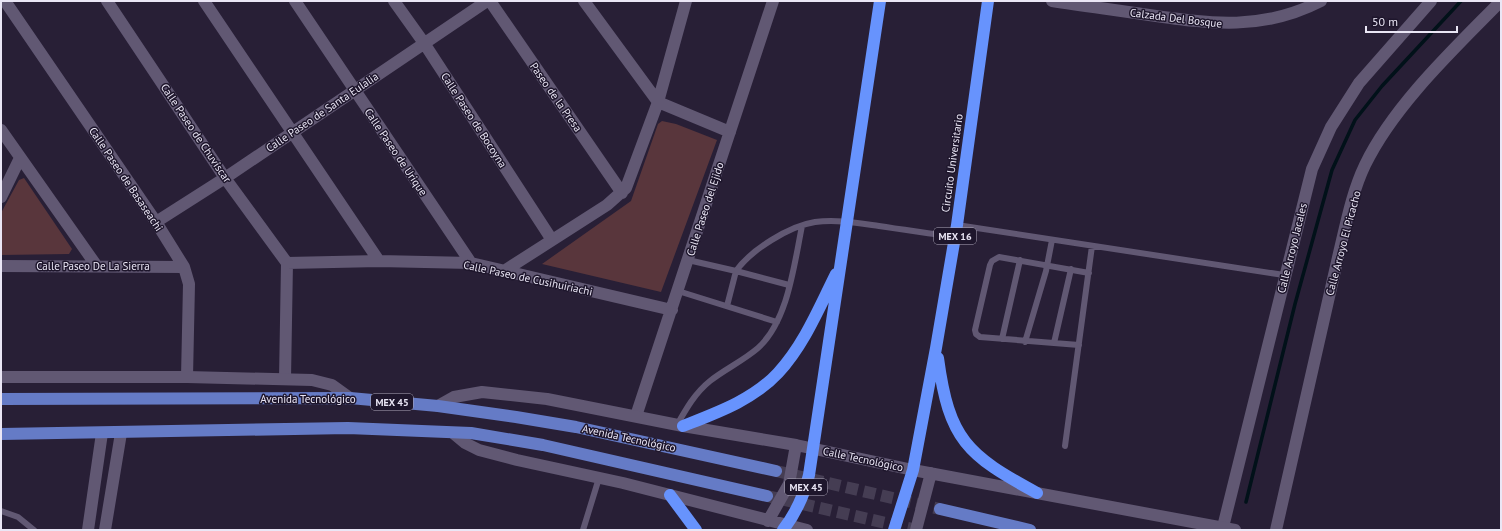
<svg xmlns="http://www.w3.org/2000/svg" width="1502" height="531" font-family="'PT Sans',sans-serif">
<style>
.green{fill:#59363c}
.lines{fill:none;stroke-linecap:round;stroke-linejoin:round}
.stream{stroke:#011119;stroke-width:3.5}
.primary-tunnel{stroke:#453d53;stroke-width:12;stroke-dasharray:12 6;stroke-linecap:butt}
.lane{stroke:#615873;stroke-width:6}
.street{stroke:#615873;stroke-width:12}
.secondary{stroke:#615873;stroke-width:12}
.primary{stroke:#657bc6;stroke-width:12}
.highway{stroke:#6793fd;stroke-width:12}
.labels{text-anchor:middle;dominant-baseline:central;stroke-width:3;stroke-linejoin:round;paint-order:stroke}
.shield{fill:#1e162c;stroke:#ada8b9;stroke-width:1}
.shield-label{font-size:10px;font-weight:bold;fill:#eae6f5}
.street-label{font-size:11px;fill:#eae6f5;stroke:#1e162c}
</style>
<rect width="100%" height="100%" fill="#281f36"/>
<path class="green" d="M662 121 676 124 717 140 661 292 542 264 631 201 658 124Z
M24 178 72 249 69 254 1 255V213L19 180Z"/>
<g class="lines">
<path class="stream" d="M1246 502 1295 304 1332 170 1355 120 1382 86 1461 1"/>
<path class="primary-tunnel" d="M776 471 940 509
M767 496 917 530"/>
<path class="lane" d="M957 225 1284 275
M688 260 736 271C751 250 789 226 815 222 836 219 858 223 879 226 904 230 929 233 954 237
M678 291 777 322
M727 306 736 271 789 285
M1002 339 1020 260
M1025 342 1046 271 1052 240
M1054 343 1071 269
M1079 345 980 337 976 334 975 330 990 265 992 261 999 257 1089 273
M677 425C686 409 695 393 710 381 725 369 743 361 758 348 788 321 794 265 802 226
M1065 446 1092 246
M1 511 18 517 34 530
M583 530 599 478"/>
<path class="street" d="M5 1 156 222 184 267 189 284 187 377
M107 1 225 178 287 263
M204 1 379 261
M295 1 471 263
M394 1 424 43 552 240
M490 1 622 193
M584 1 658 102 730 132
M1052 1C1084 6 1116 10 1149 15 1211 24 1263 31 1321 1
M1 130 96 265
M1 197 20 158
M156 222 225 178 487 1
M287 263 379 261 471 263 672 310
M1 266 184 267
M504 271 607 205 626 188 658 102 686 1
M285 379 287 263
M636 416 773 1
M1223 527 1312 169 1331 127 1359 83 1431 1
M1276 530 1339 253C1346 224 1352 192 1365 165 1394 105 1454 49 1501 1"/>
<path class="secondary" d="M1 377H187L312 380 332 385 350 398
M438 406 454 397 482 392 547 399 683 426 796 445 913 470 1235 530
M453 433 465 443 479 450 517 460 623 483 807 530
M768 521 789 484 796 445
M88 530 102 433
M105 530 121 433
M916 530 931 473"/>
<path class="primary" d="M1 399 350 398 438 406 516 417 576 427 776 471
M1 434 348 428 471 433 543 445 767 496
M940 509 1030 530"/>
<path class="highway" d="M938 358C949 440 967 455 1037 493
M683 426C716 413 753 400 778 373 804 345 819 308 836 274
M670 495 696 530
M783 530C796 513 804 496 809 475L880 1
M894 530 913 470 936 348 957 225 988 1"/>
</g>
<g class="labels">
<g class="shield">
<rect x="934" y="228" width="42" height="16" rx="3"/>
<rect x="371" y="394" width="42" height="16" rx="3"/>
<rect x="785" y="479" width="42" height="16" rx="3"/>
</g>
<g class="shield-label">
<text x="955" y="236">MEX 16</text>
<text x="392" y="402">MEX 45</text>
<text x="806" y="487">MEX 45</text>
</g>
<g class="street-label">
<text transform="translate(1176 18) rotate(7)">Calzada Del Bosque</text>
<text transform="translate(556 97) rotate(55)">Paseo de la Presa</text>
<text transform="translate(322 112) rotate(-34)">Calle Paseo de Santa Eulalia</text>
<text transform="translate(474 120) rotate(57)">Calle Paseo de Bocoyna</text>
<text transform="translate(196 133) rotate(56)">Calle Paseo de Chuvíscar</text>
<text transform="translate(396 152) rotate(56)">Calle Paseo de Urique</text>
<text transform="translate(952 163) rotate(-82)">Circuito Universitario</text>
<text transform="translate(126 179) rotate(56)">Calle Paseo de Basaseachi</text>
<text transform="translate(705 209) rotate(-72)">Calle Paseo del Ejido</text>
<text transform="translate(1343 243) rotate(-75)">Calle Arroyo El Picacho</text>
<text transform="translate(1292 248) rotate(-76)">Calle Arroyo Jacales</text>
<text x="93" y="266">Calle Paseo De La Sierra</text>
<text transform="translate(528 278) rotate(12)">Calle Paseo de Cusihuiriachi</text>
<text x="308" y="399">Avenida Tecnológico</text>
<text transform="translate(629 438) rotate(12)">Avenida Tecnológico</text>
<text transform="translate(863 459) rotate(12)">Calle Tecnológico</text>
</g>
</g>
<rect width="1502" height="531" fill="none" stroke="#eae6f5" stroke-width="4"/>
<path d="M1366 26v6h91v-6" fill="none" stroke="#eae6f5" stroke-width="2"/>
<text x="1372" y="26" font-size="12" fill="#eae6f5" stroke="#1e162c" stroke-width="3" paint-order="stroke">50 m</text>
</svg>
